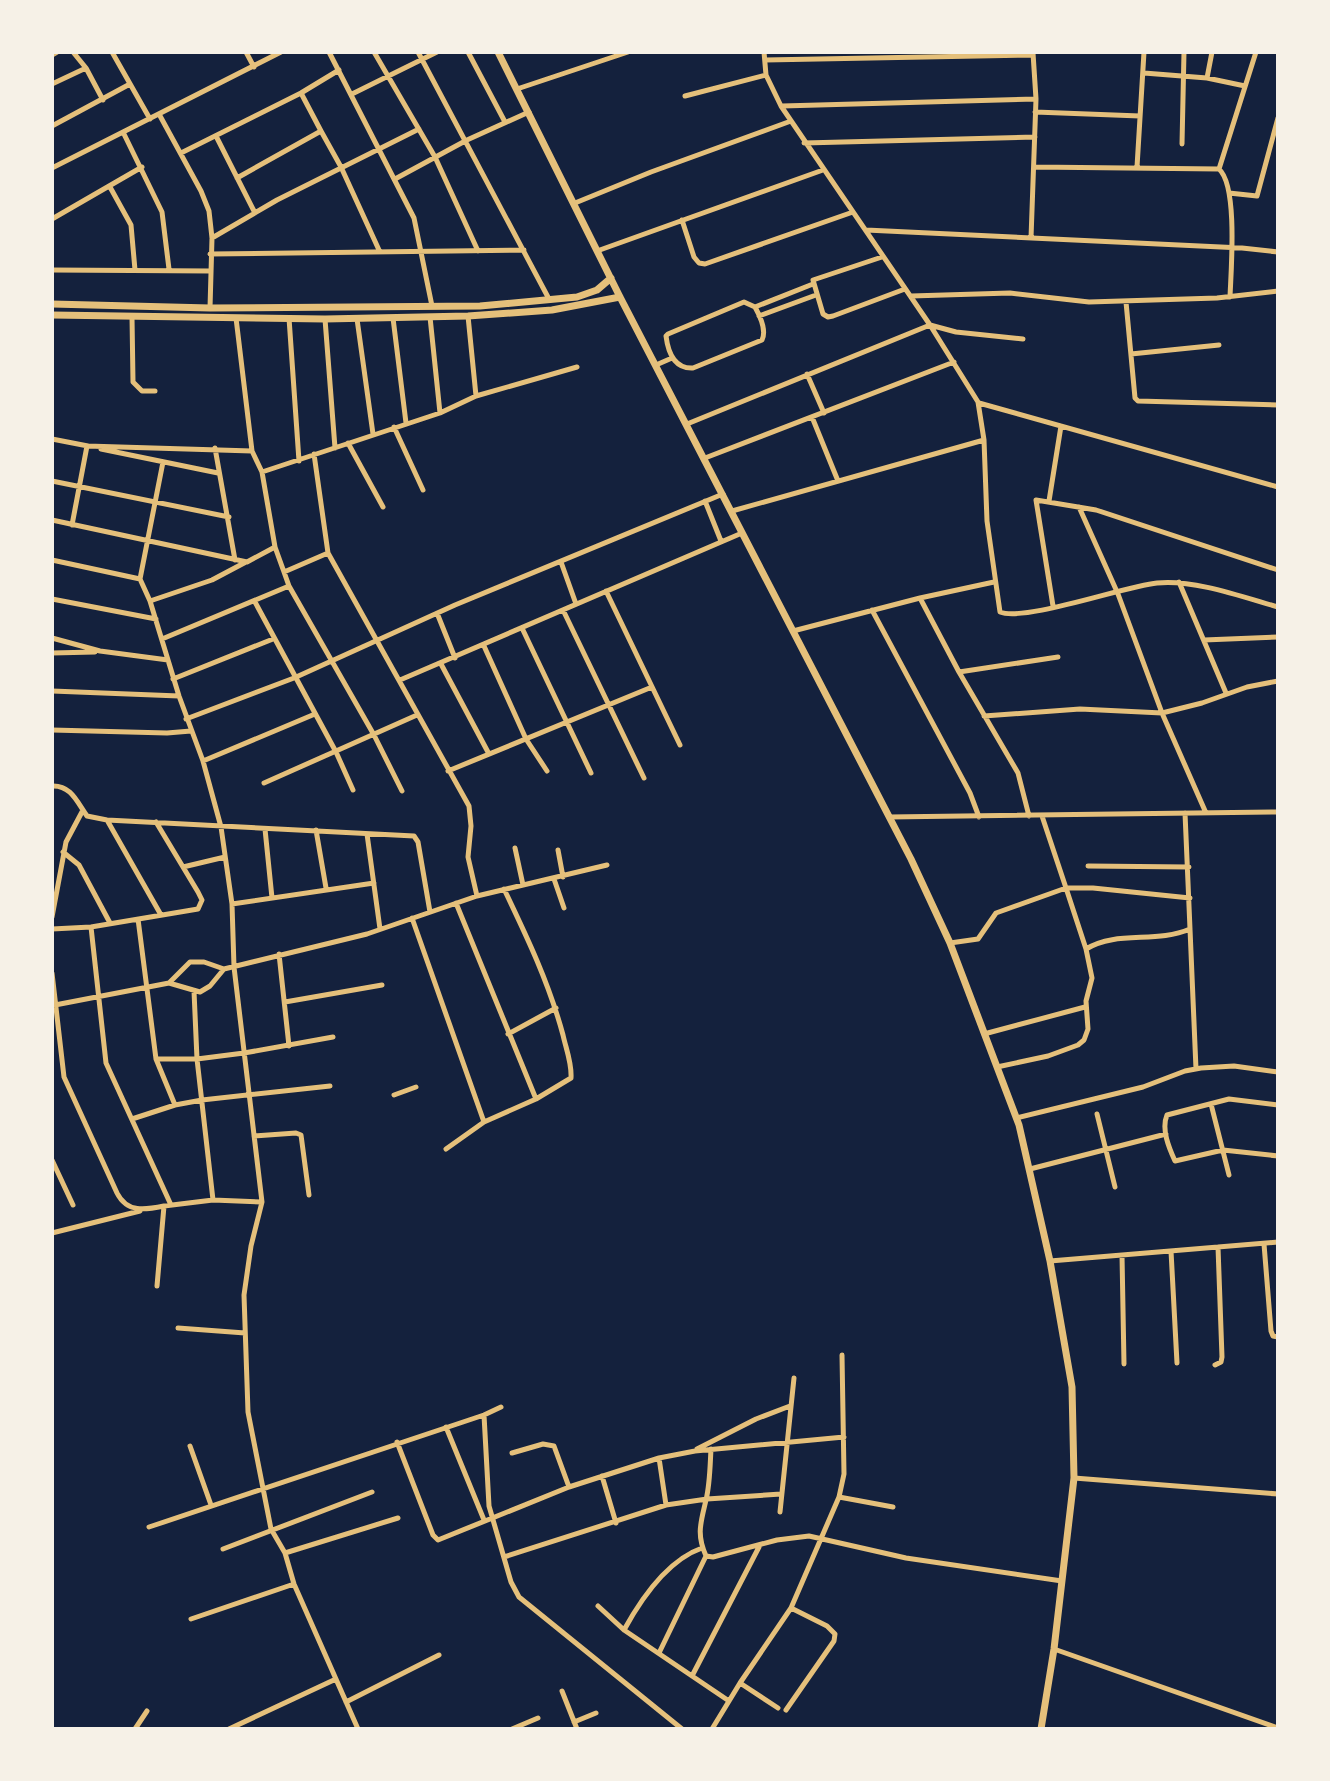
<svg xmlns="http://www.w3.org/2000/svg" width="1330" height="1781" font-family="Raleway,sans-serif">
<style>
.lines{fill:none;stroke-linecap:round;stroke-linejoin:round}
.minor{stroke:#e5c07b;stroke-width:5}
.primary{stroke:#e5c07b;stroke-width:7}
</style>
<rect width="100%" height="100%" fill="#14213d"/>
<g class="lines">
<path class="minor" d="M73 52 86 68 103 100
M112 52 150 119
M246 52 254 67
M329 52 414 218 432 306
M374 52 435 157 478 251
M418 52 549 299
M468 52 505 122
M764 52 766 75 781 106 930 325 978 402 984 440 987 521 1000 612C1025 622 1125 586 1157 583 1193 579 1243 597 1278 607
M52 55 57 52
M765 60 1033 55
M1144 73 1207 78 1245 86
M1207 78 1212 52
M52 84 86 68
M517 89 628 52
M352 94 437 52
M685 96 766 75
M782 106 1036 99
M1035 112 1140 116
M159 114 201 191 209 211 212 238 210 308
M52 126 130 84
M321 131 341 167 379 250
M123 132 162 212 169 269
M216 136 255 213
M804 143 1035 137
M1182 144 1184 52
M181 153 301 93 339 70
M1034 167 1219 169
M1137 167 1144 52
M52 168 281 52
M237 178 321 131 301 93
M395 179 467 140 529 112
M110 187 131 225 135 270
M1229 193 1257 196 1278 118
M575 203 651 172 791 121
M52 219 142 167
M682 220 694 257 699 263 705 264 853 212
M866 230 1242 248 1278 252
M212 238 277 200 419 129
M1031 238 1036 99 1033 53
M597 251 823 170
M210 254 524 250
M882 257 813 280 823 314 828 317 833 316 905 289
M52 270 211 271
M911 296 1010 293 1089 302 1217 298 1278 291
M1230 297C1231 270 1238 186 1219 169L1256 52
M744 302 755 307C760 316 767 330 762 340L693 368C674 369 668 352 666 336L668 334Z
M1126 302 1135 398 1138 401 1278 405
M755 307 813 284
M468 316 476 396
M759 316 816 295
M132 317 133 382 142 391H155
M430 317 440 413
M236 318 252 451 262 472 275 547 284 572 328 553
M289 318 299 461
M393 318 406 423
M325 319 335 448
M357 319 373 434
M1131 354 1219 345
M656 365 672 358
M807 374 824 413
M979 403 1278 487
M812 417 838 481
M687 424 930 325 956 332 1023 339
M394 427 423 490
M52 439 88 446
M348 443 383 507
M215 448 235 560
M101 449 218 473
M314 454 328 553 469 806 471 826 468 857 477 896
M705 458 954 362
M163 462 140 579 150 601 179 696 203 761 221 827 232 904 234 967 262 1202 251 1246 244 1295 248 1412 271 1529 285 1553 294 1584 358 1729
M262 472 440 413 476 396 577 367
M52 481 229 517
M705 501 721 541
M1049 501 1061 426
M1079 507 1118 594 1162 713 1206 813
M732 511 984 440
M52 520 247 562 275 547
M72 525 87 446 252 451
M52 560 140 579
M561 562 576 604
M284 572 289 586 374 735 402 791
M1179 582 1226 693
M606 591 680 745
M920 598 959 672 1018 773 1029 816
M52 599 156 619
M150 601 212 580 246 562
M255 602 336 752 353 790
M1053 606 1036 500 1096 510 1278 570
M563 610 644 778
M872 610 970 793 979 817
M437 613 455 658
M522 628 591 773
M793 631 920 598 994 582
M52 638 100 651 168 660
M162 639 289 586
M1204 640 1278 637
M484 646 526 739 547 771
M52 653 95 652
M441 664 489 754
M959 672 1058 657
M173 679 273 639
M400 680 742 533
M52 691 179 696
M984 716 1080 709 1162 713 1202 703 1247 687 1278 681
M186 719 294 678 455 605 723 494
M52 730 167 733 191 731
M203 761 315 714
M448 771 652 687
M264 783 417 715
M52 786C71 785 77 802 87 816L107 820 414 836 418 842 430 912
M889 817 1278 812
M107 820 161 915
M265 829 272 898
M316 830 326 888
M367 834 380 929
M515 848 523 885
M558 850 563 877
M63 852 79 865 110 923
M1088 866 1189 867
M183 867 225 857
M554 879 564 908
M456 903 536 1099
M232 904 374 883
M52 917 66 842 83 810
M412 918 484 1122
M138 919 156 1059H197L244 1053 333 1037
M91 927 106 1063 171 1205
M52 929 91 927 198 909 202 900 198 892 156 822
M1190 929 1196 1069
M950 943 978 939 996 913 1066 888 1042 816
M1086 949 1066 888H1093L1190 898
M279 954 289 1046
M224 969 367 934 477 896 607 865
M52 973 64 1077 117 1193C127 1213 145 1210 164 1206
M194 991 197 1059 213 1200
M285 1002 382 985
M55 1005 169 983 200 992 210 986 224 969 204 962H190L169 983
M508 1034 556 1008
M984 1034 1085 1007
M156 1059 175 1105 202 1100 330 1086
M997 1067 1048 1056 1078 1045 1084 1040 1088 1029 1086 1001 1092 978 1086 949C1117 930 1156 944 1190 929L1185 813
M394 1095 416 1087
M1211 1104 1229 1175
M1278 1105 1229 1099 1167 1115C1161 1129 1169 1148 1175 1161L1223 1150 1278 1156
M1097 1114 1115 1187
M1016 1118 1143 1087 1185 1071 1201 1068 1234 1066 1278 1072
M132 1119 175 1105
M254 1136 296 1133 301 1135 309 1195
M446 1149 484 1122 536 1099 571 1078C572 1063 566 1049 563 1035 549 983 527 937 504 889
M52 1160 73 1205
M1030 1169 1166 1134
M52 1233 140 1211
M1264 1244 1271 1331 1273 1336 1278 1337
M1171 1251 1177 1363
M1122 1255 1124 1364
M1050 1261 1278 1242
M157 1286 164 1206 213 1200 262 1202
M178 1328 245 1333
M1215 1365 1221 1362 1222 1357 1218 1247
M484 1415 489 1506 511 1582 519 1597 682 1729
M446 1427 484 1520
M397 1442 433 1535 438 1540 569 1487 659 1458 695 1451 844 1437
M190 1446 211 1505
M697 1449 756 1419 790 1406
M512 1453 543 1444 554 1446 569 1487
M659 1458 666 1505
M602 1476 616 1523
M1074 1478 1278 1494
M839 1497 893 1507
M780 1512 794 1378
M149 1527 484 1415 501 1407
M223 1549 372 1492
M285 1553 398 1518
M706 1556 713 1557 777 1540 809 1536 906 1558 1062 1581
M504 1557 666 1505 707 1499 781 1494
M598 1606 624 1630 729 1701
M191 1619 294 1584
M624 1630C641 1599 668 1560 702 1548
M1054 1649 1278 1728
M659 1653 706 1556C696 1534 701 1522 706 1500 710 1484 710 1466 711 1449
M692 1676 759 1547
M740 1683 778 1708
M562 1691 577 1729
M346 1702 439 1655
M786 1710 834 1641 835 1634 827 1626 791 1608
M574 1722 596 1713
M135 1729 147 1711
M229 1729 336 1679
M512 1729 538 1718
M712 1729 740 1683 791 1608 839 1497 844 1474 842 1355"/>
<path class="primary" d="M498 52 620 297 911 859 950 943 1019 1125 1050 1261 1072 1387 1074 1478 1054 1649 1041 1729
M52 304 210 308 480 306 577 297 597 290 611 278
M52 315 325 319 468 316 552 310 620 297"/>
</g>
<rect width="1330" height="1781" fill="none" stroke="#f6f1e7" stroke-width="108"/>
</svg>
